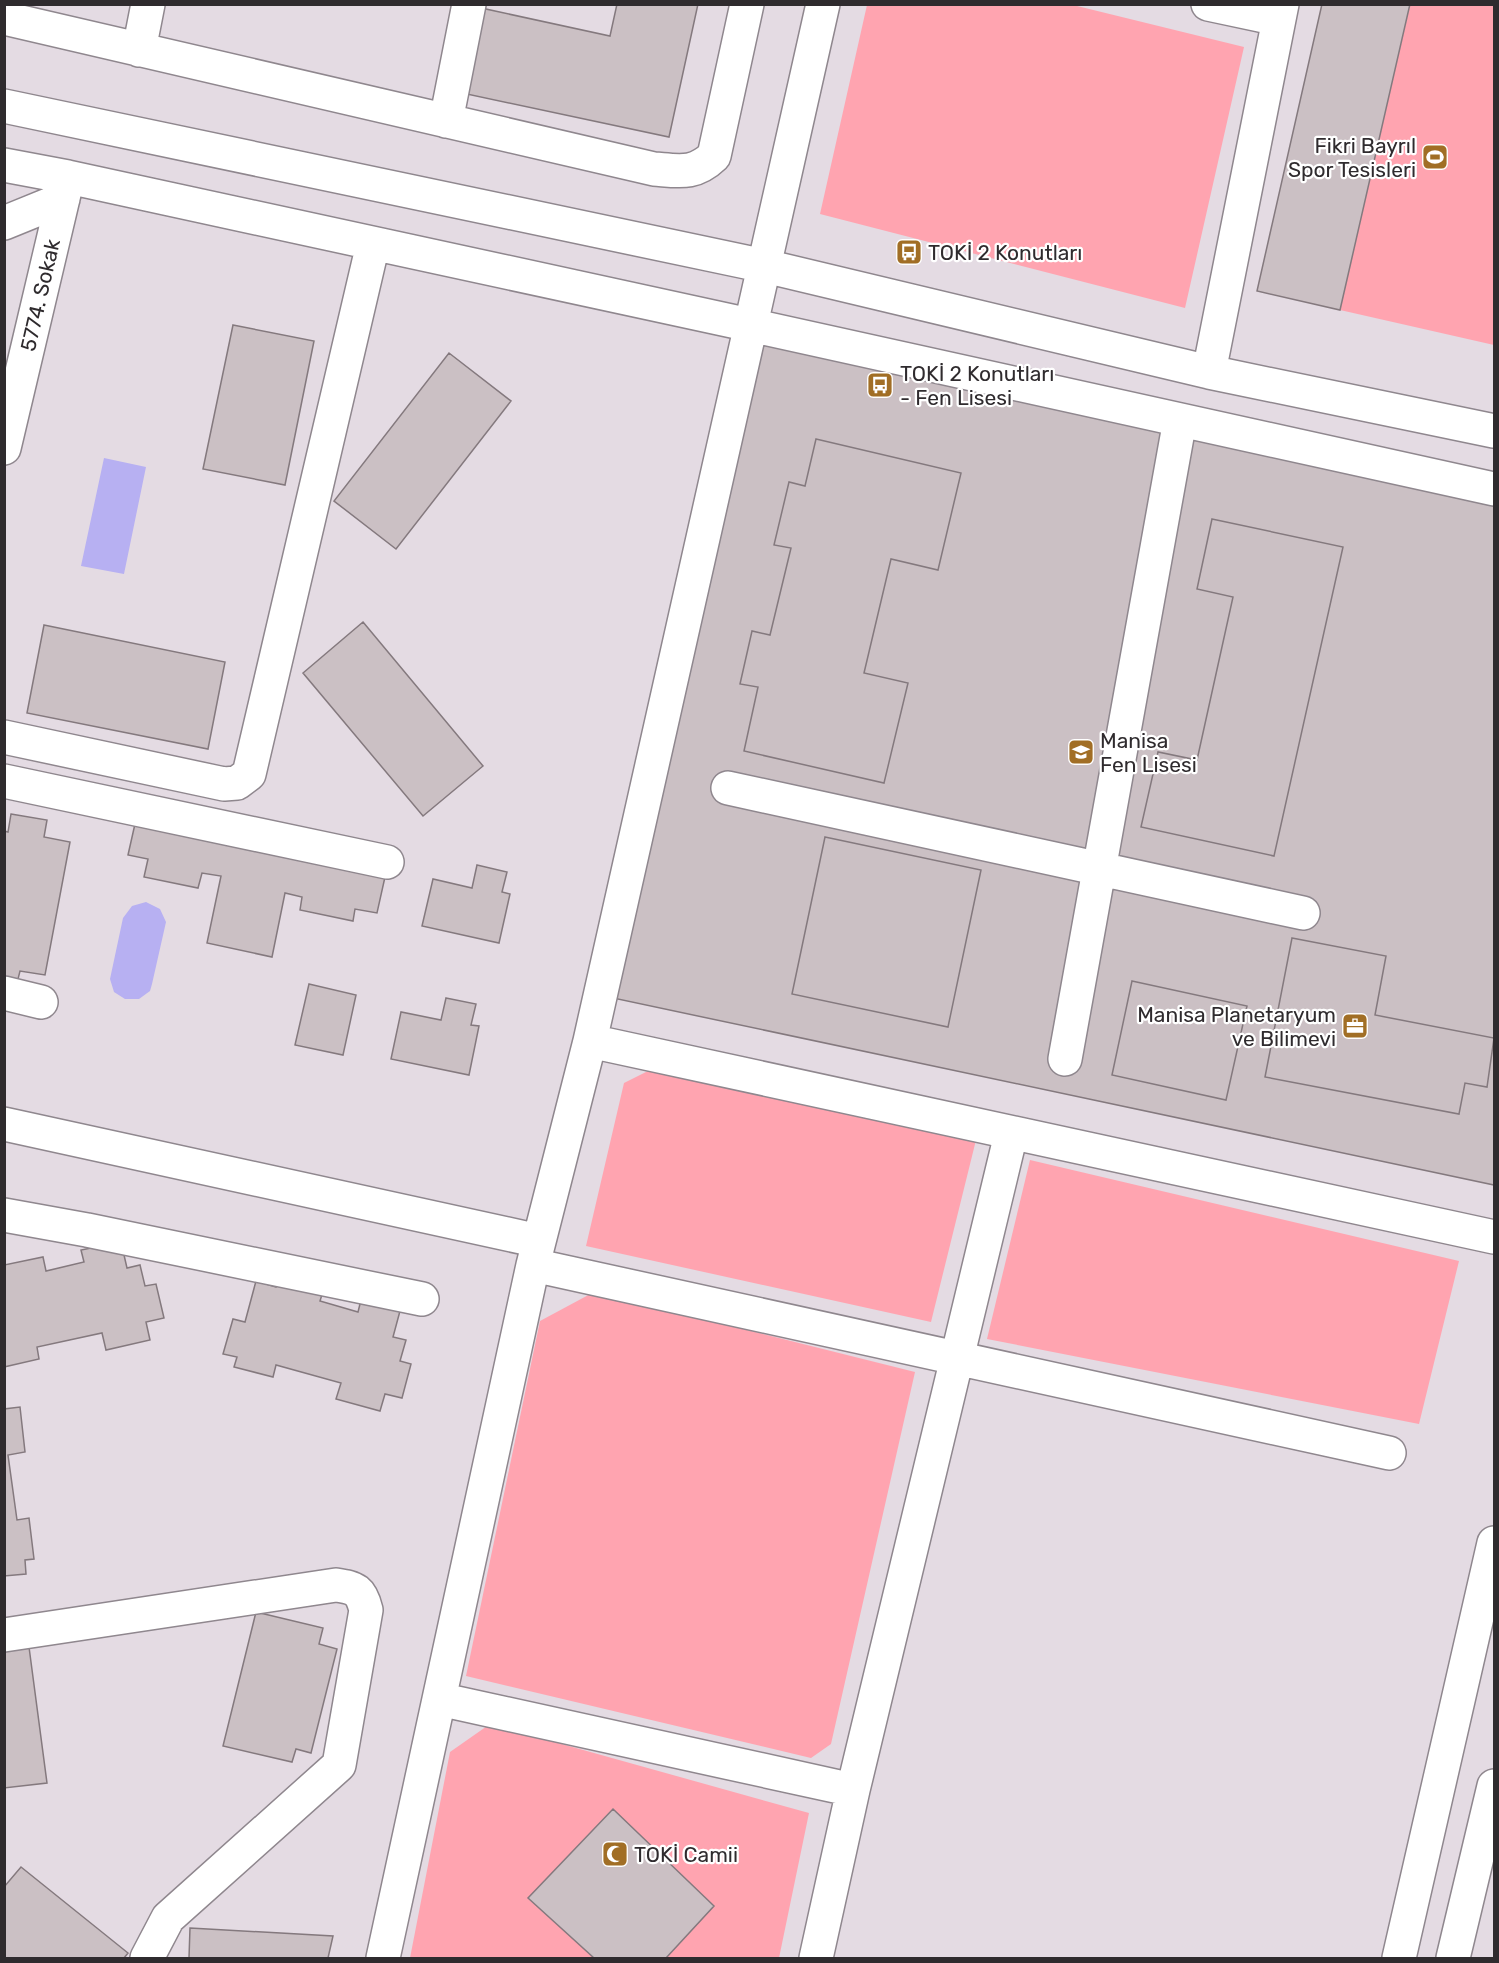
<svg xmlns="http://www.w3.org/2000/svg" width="1499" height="1963" font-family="Rubik,sans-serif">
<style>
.green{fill:#ffa4b0}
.water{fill:#b7b0f2}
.building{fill:#cbc0c4;stroke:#84797e;stroke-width:1.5}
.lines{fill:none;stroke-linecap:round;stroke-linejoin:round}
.minor-casing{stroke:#8f878e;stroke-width:36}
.minor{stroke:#fff;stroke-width:33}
.labels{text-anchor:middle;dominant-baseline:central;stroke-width:4.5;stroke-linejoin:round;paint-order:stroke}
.poi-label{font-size:21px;fill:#2f2b2e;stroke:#fff;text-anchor:start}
.street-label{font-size:21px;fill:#2f2b2e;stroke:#fff}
</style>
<rect width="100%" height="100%" fill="#e4dbe3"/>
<path class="green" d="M867 5H1073L1244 47 1185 308 820 214Z
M1410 5H1494V345L1340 310Z
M650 1070 976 1140 931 1322 586 1246 624 1083Z
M1030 1160 1459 1261 1419 1424 987 1339Z
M594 1292 915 1372 831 1744 811 1758 466 1676 540 1321Z
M490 1724 809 1813 779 1958H410L450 1752Z"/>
<path class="water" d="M104 458 146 467 124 574 81 566Z
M146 902 160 909 166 922 152 984 150 991 139 999H125L114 992 110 979 123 918 132 906Z"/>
<path class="building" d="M617 4H698L669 137 462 93 481 8 610 36Z
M1322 4H1410L1340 310 1257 291Z
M233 325 314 341 285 485 203 469Z
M756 340 1494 506V1185L613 998Z
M449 353 511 401 396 549 334 501Z
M816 439 961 473 938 570 891 559 864 673 908 683 884 783 744 751 758 687 740 684 752 631 770 635 791 548 774 545 789 482 805 486Z
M1212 519 1343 547 1274 856 1141 827 1158 752 1197 760 1233 597 1197 589Z
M363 622 483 766 423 816 303 673Z
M44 625 225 662 208 749 27 713Z
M11 814 47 820 44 837 70 842 45 975 20 971 17 983 4 981V831L8 832Z
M137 815 387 868 377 913 355 909 353 921 300 910 302 897 285 893 272 957 207 943 221 876 202 873 198 888 144 877 148 859 128 855Z
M825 837 981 870 948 1027 792 994Z
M477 865 507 872 502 892 510 894 499 943 422 926 433 879 472 888Z
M1292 938 1386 956 1375 1015 1494 1038 1487 1087 1465 1083 1459 1114 1265 1077Z
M1132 981 1247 1006 1226 1100 1112 1075Z
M309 984 356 995 343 1055 295 1045Z
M446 998 476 1004 471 1025 479 1026 469 1075 391 1059 401 1012 441 1020Z
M121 1242 127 1268 140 1265 145 1286 156 1284 164 1318 146 1322 150 1340 106 1350 102 1333 37 1347 39 1359 4 1367V1265L43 1257 46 1271 84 1262 81 1250Z
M278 1276 324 1288 320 1301 358 1312 361 1300 400 1311 393 1337 406 1340 400 1361 411 1364 402 1398 385 1394 380 1411 336 1399 341 1383 276 1365 273 1377 234 1367 237 1357 223 1354 233 1319 245 1322 256 1281 276 1287Z
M20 1407 25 1452 8 1455 17 1520 29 1518 34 1559 25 1560 26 1574 4 1576V1409Z
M256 1612 323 1628 319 1644 337 1649 311 1753 296 1749 292 1762 223 1746Z
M29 1647 47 1783 4 1788V1650Z
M613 1809 714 1906 666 1958H594L528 1898Z
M21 1867 128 1953 124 1958H4V1887Z
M190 1928 333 1936 328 1958H189Z"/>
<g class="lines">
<defs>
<path id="minor" d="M1208 4 1279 19
M4 18 654 169C680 171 694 175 714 156L747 4
M139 50 148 4
M4 106 765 266 1209 372 1494 431
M446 121 469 4
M4 165 68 177 750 325 1494 489
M4 223 63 199
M1209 372 1282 4
M4 448 68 177
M4 737 224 784 237 783 249 774 373 244
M4 781 387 862
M728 788 1303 913
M4 993 41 1002
M590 1041 1494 1237
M1065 1059 1180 420
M4 1124 539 1241
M4 1215 87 1230 422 1299
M533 1265 1389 1453
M4 1635 336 1585C356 1588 361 1590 366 1610L339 1765 168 1918 147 1958
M439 1699 853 1790
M383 1958 533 1265 590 1041 823 4
M816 1958 853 1790 1011 1134
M1399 1958 1494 1543
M1453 1958 1494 1786"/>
</defs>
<use href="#minor" class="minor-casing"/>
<use href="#minor" class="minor"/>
</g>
<defs>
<symbol id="stadium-square" viewBox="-11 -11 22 22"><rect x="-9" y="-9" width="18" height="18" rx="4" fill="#a16e25" stroke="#fff"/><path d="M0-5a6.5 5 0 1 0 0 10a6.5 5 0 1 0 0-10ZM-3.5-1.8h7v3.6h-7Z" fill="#fff"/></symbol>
<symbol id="bus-square" viewBox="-11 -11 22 22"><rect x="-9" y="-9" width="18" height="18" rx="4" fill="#a16e25" stroke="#fff"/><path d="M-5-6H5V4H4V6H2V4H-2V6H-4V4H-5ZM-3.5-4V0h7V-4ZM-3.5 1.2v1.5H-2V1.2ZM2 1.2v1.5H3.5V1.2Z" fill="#fff"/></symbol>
<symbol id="school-square" viewBox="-11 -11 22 22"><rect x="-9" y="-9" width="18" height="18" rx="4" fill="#a16e25" stroke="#fff"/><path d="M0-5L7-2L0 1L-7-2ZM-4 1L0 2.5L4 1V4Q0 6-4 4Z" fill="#fff"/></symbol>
<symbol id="office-square" viewBox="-11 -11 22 22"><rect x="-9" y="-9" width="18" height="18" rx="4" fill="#a16e25" stroke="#fff"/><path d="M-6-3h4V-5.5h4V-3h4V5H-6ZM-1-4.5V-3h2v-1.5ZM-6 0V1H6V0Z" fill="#fff"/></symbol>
<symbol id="mosque-square" viewBox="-11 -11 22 22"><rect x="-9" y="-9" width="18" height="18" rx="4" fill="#a16e25" stroke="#fff"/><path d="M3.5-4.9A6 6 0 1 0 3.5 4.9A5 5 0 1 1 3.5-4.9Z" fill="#fff"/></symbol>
</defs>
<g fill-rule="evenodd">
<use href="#stadium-square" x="1420" y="142" width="30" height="30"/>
<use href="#bus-square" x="894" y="237" width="30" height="30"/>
<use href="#bus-square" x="865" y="370" width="30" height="30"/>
<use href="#school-square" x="1066" y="737" width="30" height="30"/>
<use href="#office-square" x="1340" y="1011" width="30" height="30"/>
<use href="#mosque-square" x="600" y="1839" width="30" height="30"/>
</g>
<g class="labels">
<g class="poi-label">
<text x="1416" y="145" text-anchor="end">Fikri Bayrıl<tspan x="1416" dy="24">Spor Tesisleri</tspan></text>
<text x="928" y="252">TOKİ 2 Konutları</text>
<text x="900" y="373">TOKİ 2 Konutları<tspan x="900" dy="24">- Fen Lisesi</tspan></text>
<text x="1100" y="740">Manisa<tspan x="1100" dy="24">Fen Lisesi</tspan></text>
<text x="1336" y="1014" text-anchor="end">Manisa Planetaryum<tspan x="1336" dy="24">ve Bilimevi</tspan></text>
<text x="634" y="1854">TOKİ Camii</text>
</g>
<g class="street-label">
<text transform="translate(40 295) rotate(-77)">5774. Sokak</text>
</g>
</g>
<rect width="1499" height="1963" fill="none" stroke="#2f2b2e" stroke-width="12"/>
</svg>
